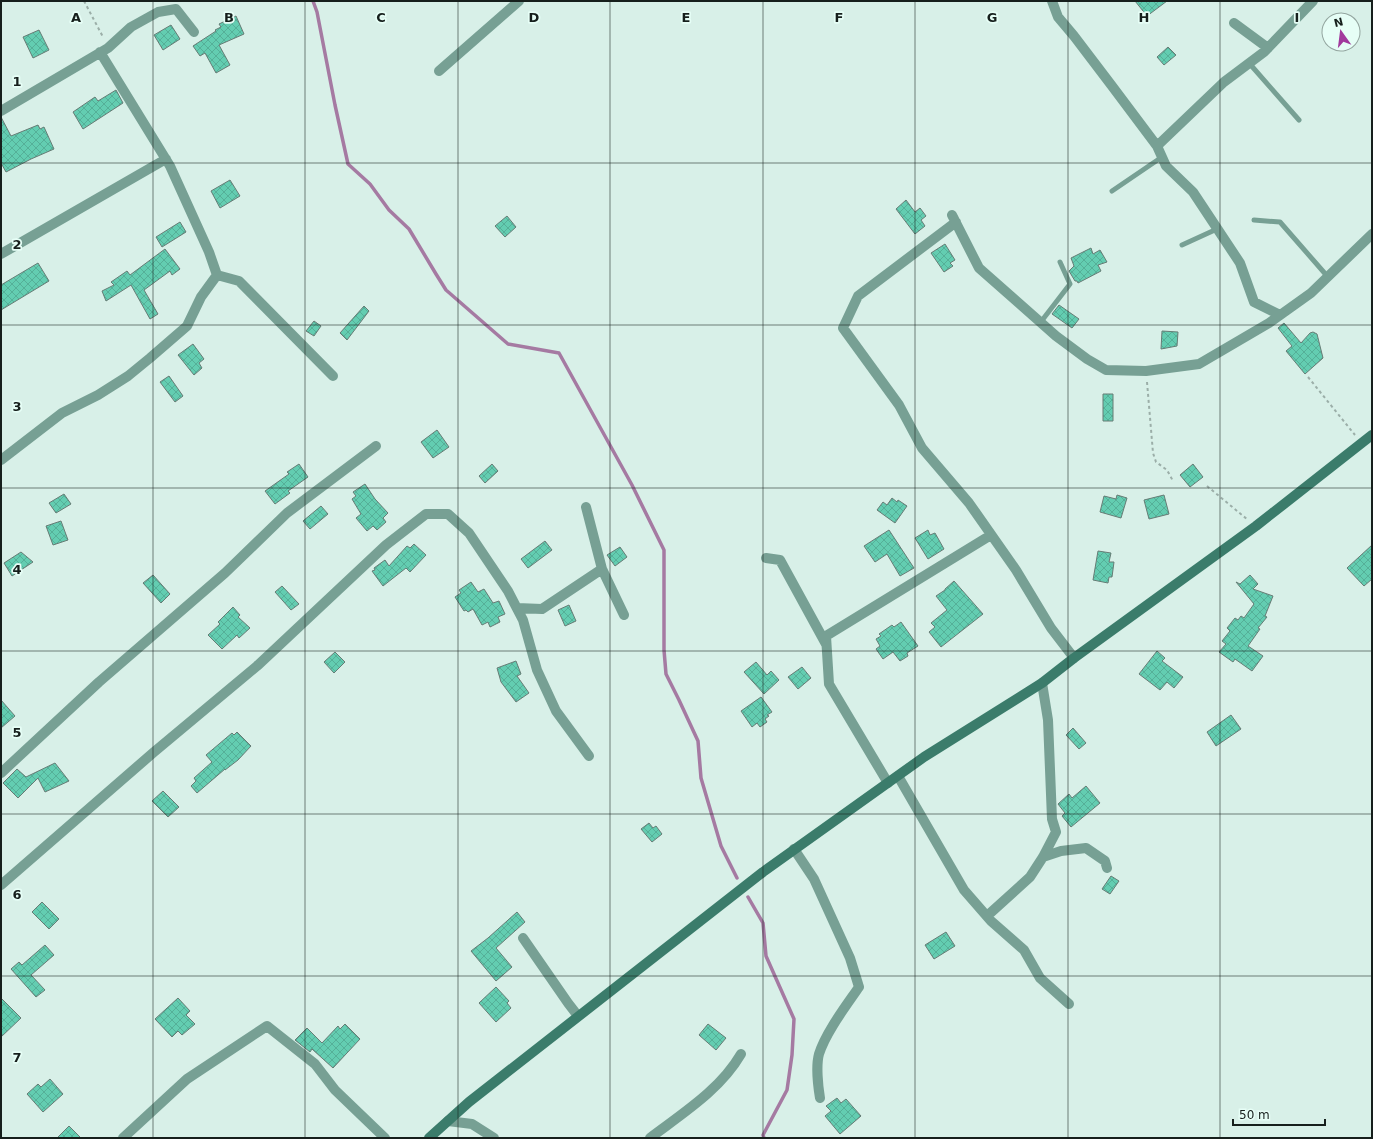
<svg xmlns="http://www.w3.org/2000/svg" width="1373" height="1139" font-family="'DejaVu Sans',sans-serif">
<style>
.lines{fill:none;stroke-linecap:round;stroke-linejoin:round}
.stream{stroke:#a57aa2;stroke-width:3.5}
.building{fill:url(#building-cross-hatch);stroke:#667c75}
.path{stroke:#9baea8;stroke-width:2;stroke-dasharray:3 3;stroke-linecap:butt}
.lane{stroke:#77a094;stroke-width:5}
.street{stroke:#77a094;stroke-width:10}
.secondary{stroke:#3b7c6b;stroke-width:10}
.grid{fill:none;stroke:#161f1c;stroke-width:1;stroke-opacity:0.55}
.grid-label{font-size:13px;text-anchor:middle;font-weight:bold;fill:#161f1c;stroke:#e6fef6;stroke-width:3.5;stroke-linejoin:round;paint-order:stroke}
</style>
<defs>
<pattern id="building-cross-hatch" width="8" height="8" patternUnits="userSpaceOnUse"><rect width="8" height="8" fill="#63cdb1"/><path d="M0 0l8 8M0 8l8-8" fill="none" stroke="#55b098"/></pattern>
</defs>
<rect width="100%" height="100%" fill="#d8f0e8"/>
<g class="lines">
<path class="stream" d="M313 1 317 12 335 105 348 164 370 184 389 210 409 229 436 274 446 290 508 344 559 353 632 485 664 550V650L666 674 679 700 698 741 701 778 721 846 737 878
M748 897 763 923 766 956 794 1019 792 1055 787 1090 763 1135 764 1138"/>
</g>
<path class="building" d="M1135 1H1167L1147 16Z
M236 16 244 34 219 45 230 65 216 73 205 53 200 56 193 46 216 31 215 30 221 27 219 24Z
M171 25 180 39 163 50 154 35Z
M39 30 49 50 33 58 23 37Z
M1168 47 1176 55 1164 65 1157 57Z
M116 90 123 103 83 129 73 112 95 97 98 101Z
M1 117 11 136 38 125 40 129 44 127 54 149 31 159 6 172 1 163Z
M230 180 240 196 220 208 211 191Z
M906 200 915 212 920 208 926 216 921 220 925 226 915 234 896 209Z
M507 216 516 227 505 237 495 226Z
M180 222 186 232 162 247 156 237Z
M945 244 955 260 950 263 953 266 944 272 931 253Z
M1091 248 1093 254 1100 250 1107 262 1098 265 1101 271 1078 283 1077 281H1075L1069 271 1074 266 1071 258Z
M165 249 180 269 172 275 170 271 144 290 158 314 150 319 131 285 106 301 102 291 114 285 111 282 127 271 130 275Z
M38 263 49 281 1 310V285Z
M1059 305 1079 319 1072 328 1052 314Z
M364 306 369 311 347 340 340 333Z
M314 321 321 326 314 336 306 331Z
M1284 323 1301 343 1310 333 1313 332 1317 334 1323 358 1305 374 1286 351 1292 346 1278 328Z
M1162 331 1178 332 1177 346 1161 349Z
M193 344 204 359 199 363 202 368 194 375 178 355Z
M169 376 183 396 175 402 160 382Z
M1103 394H1113V421H1103Z
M437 430 449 447 433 458 421 442Z
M299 464 308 477 288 491 290 493 275 504 265 491 289 474 287 472Z
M492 464 498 471 485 483 479 476Z
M1193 464 1203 477 1190 487 1180 475Z
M365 484 375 499 388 513 383 518 386 522 377 530 373 526 367 531 356 518 361 514 352 499 356 496 353 492Z
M64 494 71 504 56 513 49 503Z
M1117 495 1127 498 1121 518 1100 512 1104 496 1116 499Z
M1164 495 1169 514 1149 519 1144 500Z
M892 498 897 502 898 500 907 506 895 523 877 510 883 502 887 505Z
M321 506 328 514 310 529 303 521Z
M61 521 68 540 53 545 46 526Z
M889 530 914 568 900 576 887 554 875 562 864 546Z
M928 530 930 535 935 533 944 549 928 559 915 538Z
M545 541 552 550 528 568 521 559Z
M414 544 426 555 410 572 406 568 383 586 372 571 375 570 374 568 385 560 389 566 407 546 410 548Z
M1372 545V579L1364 586 1347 568Z
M620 547 627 557 615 566 607 555Z
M1098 551 1111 553 1109 562H1114L1112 577H1109L1108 583 1093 580Z
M21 552 33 562 12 576 4 563Z
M153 575 170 594 161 603 143 583Z
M1250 575 1258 584 1253 589 1273 596 1265 616 1267 617 1258 628 1260 629 1248 646 1263 656 1252 671 1235 659 1233 662 1219 652 1226 644 1222 641 1230 631 1227 628 1235 618 1238 620 1241 616 1244 618 1254 604 1236 582 1240 584Z
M954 581 983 614 941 647 929 632 935 627 931 623 947 610 936 596 945 590V589Z
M471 582 478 592 484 589 493 603 499 601 505 614 498 617 500 622 490 627 488 622 482 625 473 609 468 612 466 610 464 611 455 597 461 593 459 590Z
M282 586 299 604 291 610 275 592Z
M569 605 576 621 565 626 558 610Z
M233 607 240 615 238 617 250 628 239 638 237 635 222 649 208 635 220 624 218 622Z
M901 622 918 646 907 653 908 656 900 661 893 652 883 659 876 649 880 646 876 639 881 636 879 634 892 625 894 627Z
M1157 651 1165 658 1162 661 1183 677 1174 688 1167 682 1160 690 1139 674Z
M335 652 345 662 334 673 324 662Z
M516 661 521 674 517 676 529 693 516 702 501 682 497 668Z
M756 662 767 675 771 671 779 680 764 694 744 672Z
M802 667 811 678 798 689 788 677Z
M761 697 772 712 767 715 769 716 765 719 767 722 760 727 757 723 752 727 741 711Z
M1 700 15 716 1 728Z
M1231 715 1241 729 1216 746 1207 732Z
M1073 728 1086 743 1079 749 1066 735Z
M237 732 251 746 238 760 225 770V769L197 793 191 786 196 781 194 778 212 762 206 755 232 733 234 735Z
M55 763 69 781 45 792 38 778 18 798 3 783 17 769 26 777Z
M1086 786 1100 803 1071 827 1062 816 1065 813 1058 804 1069 794 1072 798Z
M163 791 179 807 168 817 152 801Z
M649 823 653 828 656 826 662 834 652 842 641 829Z
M1111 876 1119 881 1110 894 1102 889Z
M42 902 59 919 49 929 32 912Z
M517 912 525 922 496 948 512 967 496 981 471 951 488 938Z
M946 932 955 946 934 959 925 945Z
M45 945 54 955 31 975 45 990 36 997 11 969 19 962 22 965Z
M496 987 509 1001 507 1003 511 1008 496 1022 479 1003Z
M1 998 21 1018 1 1037Z
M178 998 190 1011 186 1015 195 1024 182 1035 178 1031 172 1037 155 1019Z
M345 1024 360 1039 333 1068 312 1049 310 1052 295 1040 307 1028 322 1043 338 1026 340 1029Z
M708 1024 726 1038 716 1050 699 1035Z
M50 1079 63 1094 43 1112 27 1094 38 1084 41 1087Z
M837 1098 841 1103 846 1099 861 1116 840 1134 825 1116 831 1111 826 1106Z
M69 1126 81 1138H57Z"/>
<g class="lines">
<path class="path" d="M84 1 103 37
M1308 377 1355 435
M1147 382 1153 453 1156 462 1167 470 1173 481
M1207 486 1248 520"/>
<path class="lane" d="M1249 63 1299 120
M1112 191 1162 157
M1254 220 1280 222 1328 277
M1182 245 1217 229
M1040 323 1070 284 1060 262"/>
<path class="street" d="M1052 1 1058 17 1074 36 1112 86 1157 146 1166 166 1193 192 1240 263 1254 302 1280 315
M1234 23 1268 48
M439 71 519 1
M1 111 108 48 131 27 158 12 176 9 194 32
M1157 146 1224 82 1264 52 1313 1
M952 215 979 268 1056 336 1087 359 1106 370 1146 371 1199 364 1269 323 1311 293 1372 234
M956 222 858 296 843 328 899 405 922 448 969 503 1016 570 1051 628 1074 658
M1 254 166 159
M217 275 239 281 333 376
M1 460 62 413 98 395 128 376 150 358 187 326 201 297 217 275 209 252 170 166 100 52
M586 507 602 569 624 615
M766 558 780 560 826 644
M517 608 542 609 602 569
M1 773 99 682 225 573 287 513 376 446
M898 776 964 890 991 921 1024 950 1040 978 1069 1004
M888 783 829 684 826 636 991 535
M794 849 814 879 850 958 859 987C846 1006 826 1032 819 1054 816 1065 818 1086 820 1098
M1043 857 1061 851 1086 848 1105 861 1107 868
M1 885 154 752 257 666 386 545 426 514H448L469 533 508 591 523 620 537 670 556 711 589 756
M987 916 1030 877 1043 857 1056 832 1052 819 1048 720 1042 683
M523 938 568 1003 578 1016
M448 1121 472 1124 494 1138
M123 1138 187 1079 267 1026 315 1064 335 1090 385 1138
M650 1138C683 1113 720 1090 741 1054"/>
<path class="secondary" d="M429 1138 469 1102 763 872 924 757 1042 683 1074 658 1256 526 1372 435"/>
</g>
<path class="grid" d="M153 1V1138M305 1V1138M458 1V1138M610 1V1138M763 1V1138M915 1V1138M1068 1V1138M1220 1V1138M1 163H1372M1 325H1372M1 488H1372M1 651H1372M1 814H1372M1 976H1372"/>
<g class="grid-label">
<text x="76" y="22">A</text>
<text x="229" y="22">B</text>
<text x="381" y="22">C</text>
<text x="534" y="22">D</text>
<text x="686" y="22">E</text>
<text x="839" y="22">F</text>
<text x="992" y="22">G</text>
<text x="1144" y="22">H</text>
<text x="1297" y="22">I</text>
<text x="17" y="86">1</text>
<text x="17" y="249">2</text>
<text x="17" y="411">3</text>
<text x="17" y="574">4</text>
<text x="17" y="737">5</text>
<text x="17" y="899">6</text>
<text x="17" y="1062">7</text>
</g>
<rect width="1373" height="1139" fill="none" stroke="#161f1c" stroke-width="4"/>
<g transform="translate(1341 32) rotate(346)"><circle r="19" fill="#e6fef6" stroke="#93a59f"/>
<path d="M0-3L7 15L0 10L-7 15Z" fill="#a13a9d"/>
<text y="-6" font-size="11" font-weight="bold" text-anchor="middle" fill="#161f1c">N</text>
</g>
<path d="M1233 1119v6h92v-6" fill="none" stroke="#161f1c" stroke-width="2"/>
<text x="1239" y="1119" font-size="12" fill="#161f1c" stroke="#e6fef6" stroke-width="3" paint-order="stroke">50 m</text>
</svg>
